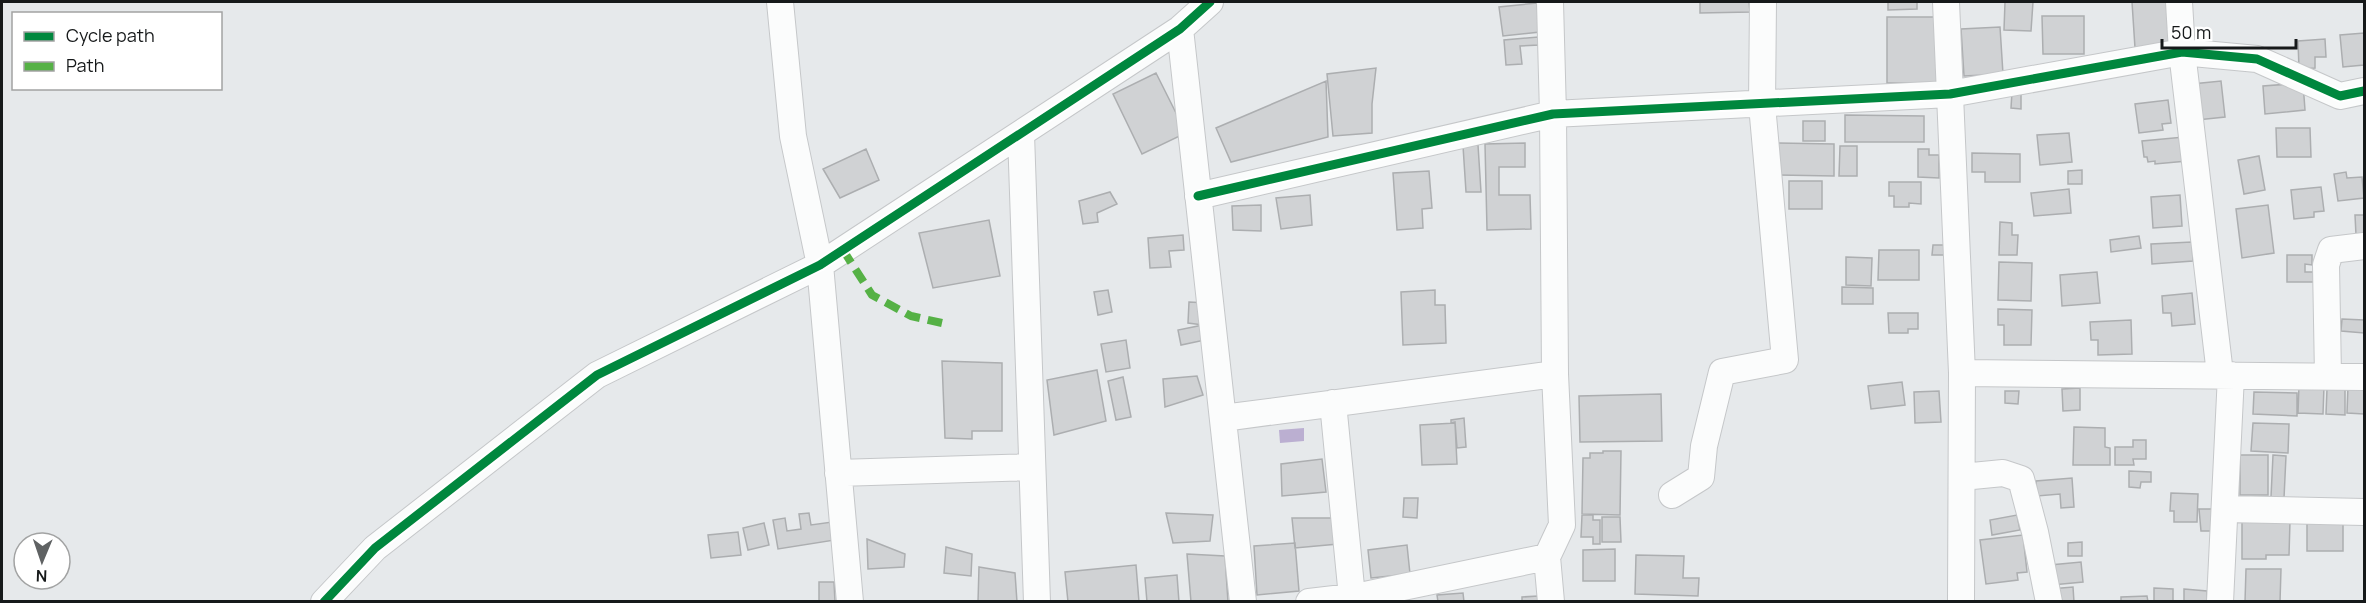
<svg xmlns="http://www.w3.org/2000/svg" width="2366" height="603" font-family="Manrope,sans-serif">
<style>
.water{fill:#bbafd1}
.building{fill:#d0d2d4;stroke:#acaeb0;stroke-width:1.5}
.lines{fill:none;stroke-linecap:round;stroke-linejoin:round}
.minor-casing{stroke:#c5c7c9;stroke-width:28}
.minor{stroke:#fbfcfc;stroke-width:26}
.quiet{stroke:#55b145;stroke-width:8;stroke-dasharray:15 8;stroke-linecap:butt}
.cycleway-casing{stroke:#fff;stroke-width:13}
.cycleway{stroke:#00873e;stroke-width:9}
</style>
<rect width="100%" height="100%" fill="#e6e9eb"/>
<path class="water" d="M1304 428V441L1280 443 1279 430Z"/>
<path class="building" d="M1700 2H1749L1750 12 1700 13Z
M1888 2H1917V9L1888 10Z
M2005 2H2033L2031 31 2004 30Z
M2132 2H2171L2174 46 2135 48Z
M1537 3 1540 32 1503 36 1499 7Z
M2042 16H2084V54H2043Z
M1887 17H1937V83H1887Z
M2000 27 2003 74 1964 76 1961 29Z
M2364 33V65L2343 67 2340 35Z
M1538 37 1539 45 1520 46 1522 64 1506 65 1504 40Z
M2325 39 2326 57H2315V68L2299 69 2298 41Z
M1376 68 1372 104V133L1333 136 1327 74Z
M1156 73 1186 133 1142 154 1113 94Z
M1326 81 1328 137 1231 162 1216 128Z
M2221 81 2225 117 2197 120 2192 84Z
M2303 83 2305 110 2265 114 2263 86Z
M2012 92H2021V109L2011 108Z
M2168 100 2171 123 2162 124 2163 130 2139 133 2135 104Z
M1845 115 1924 116V142H1845Z
M1803 121H1825V141H1803Z
M2276 128H2310L2311 157H2277Z
M2069 133 2072 162 2040 165 2037 135Z
M2184 137 2187 161 2155 164V161L2148 162 2147 157H2144L2142 141Z
M1525 143V167H1499V195H1530L1531 229 1487 230 1485 144Z
M1773 143 1834 144V176L1772 175Z
M1478 145 1481 192H1466L1463 146Z
M1840 146H1857V176H1839Z
M866 149 879 180 840 198 823 169Z
M1918 149H1929V155H1939V178L1918 177Z
M1972 153 2020 154V182H1985V172H1972Z
M2259 156 2265 190 2244 194 2238 160Z
M2082 170V184H2068V171Z
M1429 171 1432 208 1422 209 1423 228 1397 230 1393 173Z
M2346 172 2347 178 2362 177 2364 198 2338 201 2334 174Z
M1789 181H1822V209H1789Z
M1889 182H1921V204L1909 203V207H1894V196H1889Z
M2321 187 2324 211 2314 212V217L2294 219 2291 190Z
M2069 189 2071 213 2034 216 2031 193Z
M1110 192 1117 204 1097 213 1098 222 1083 224 1079 201Z
M1310 195 1312 225 1281 229 1276 198Z
M2180 195 2182 226 2153 228 2151 197Z
M1261 205V231L1233 230 1232 206Z
M2268 205 2274 253 2242 258 2236 209Z
M2355 215H2364V235H2356Z
M989 220 1000 276 933 288 919 233Z
M2000 222 2012 223V235H2018L2017 255H1999Z
M1183 235 1184 250 1169 251 1171 267 1150 268 1148 238Z
M2139 236 2141 248 2111 252 2110 240Z
M2192 242 2193 261 2152 264 2151 244Z
M1933 245H1947V255H1932Z
M1879 250H1919V280H1878Z
M2287 255H2312V265L2305 264V272H2321V282H2287Z
M1846 257 1872 258 1871 286 1846 285Z
M1999 262 2032 263 2031 301 1998 300Z
M2097 272 2100 303 2062 306 2060 275Z
M1842 287 1873 288V304H1842Z
M1108 290 1112 312 1098 315 1094 292Z
M1435 290V305H1445L1446 343 1403 345 1401 292Z
M2192 293 2195 324 2172 326 2171 313H2163L2162 296Z
M1189 302 1207 303 1203 325 1188 323Z
M1998 309 2032 310 2031 345H2004V325H1998Z
M1888 313H1918V329H1908V333H1889Z
M2342 319 2364 320V333L2341 331Z
M2131 320 2132 354 2098 355V340H2091L2090 322Z
M1203 325 1205 340 1181 345 1178 330Z
M1126 340 1130 368 1106 372 1101 344Z
M942 361 1002 363V431H972V439L945 438Z
M1097 370 1106 421 1054 435 1047 380Z
M1197 376 1203 395 1165 407 1163 379Z
M1123 377 1131 417 1116 420 1108 381Z
M1902 382 1905 405 1871 409 1868 386Z
M2299 385 2324 386 2323 414 2298 413Z
M2348 386 2364 387V414L2347 413Z
M2080 388V410L2063 411 2062 389Z
M2327 389H2345V415L2326 414Z
M1939 391 1941 422 1915 423 1914 392Z
M2005 391H2019L2018 404 2005 403Z
M2254 392 2297 393V416L2253 414Z
M1661 394 1662 441 1580 442 1579 396Z
M1464 418 1466 447 1457 448 1455 422 1451 423V420Z
M1455 423 1457 464 1422 465 1420 425Z
M2253 423 2289 424 2288 453 2251 451Z
M2074 427 2105 428V447L2110 448V465H2073Z
M2133 440H2146V459H2133L2134 465H2115V447H2133Z
M1603 451H1621L1620 515 1582 514 1583 458H1590V453H1603Z
M2240 455H2268V495H2240Z
M2273 455 2286 456 2284 498 2271 497Z
M1322 459 1326 492 1282 496 1281 464Z
M2129 471 2151 472V482H2141L2140 488 2129 487Z
M2072 478 2074 507 2061 508 2060 494 2037 496 2036 481Z
M2171 493 2198 494 2197 522H2174V511H2170Z
M1404 498H1418L1417 518 1403 517Z
M2199 509H2212L2211 531H2201Z
M809 513 811 525 832 522 835 540 778 549 773 520 785 518 787 531 801 529 799 514Z
M1166 513 1213 515 1210 541 1173 543Z
M1582 515H1593V520H1600V544H1593V537H1581Z
M2017 515 2020 530 1992 535 1990 520Z
M1602 517H1620L1621 542H1602Z
M1292 518H1333L1338 544 1295 548Z
M2242 521H2290L2289 555H2266V559H2242Z
M2307 522H2343V551H2307Z
M764 523 769 545 748 550 743 528Z
M738 532 741 555 711 558 708 535Z
M2023 535 2027 572 2017 573 2018 580 1986 584 1980 540Z
M867 539 905 554 904 567 868 569Z
M2082 542V556H2068V543Z
M1295 543 1299 591 1257 595 1254 546Z
M1407 545 1410 574 1371 578 1368 550Z
M946 547 972 554 971 576 944 573Z
M1615 549V581H1583V550Z
M1187 554 1225 556 1228 602H1191Z
M1636 555 1684 556 1683 578H1699L1698 596 1635 594Z
M2081 562 2083 582 2052 585 2050 565Z
M1136 565 1139 602H1068L1065 572Z
M979 567 1015 573 1017 602H978Z
M2246 569H2281L2280 602H2245Z
M1177 575 1179 602H1147L1145 578Z
M819 582H834L835 602H819Z
M2073 587 2074 602H2052L2050 589Z
M2154 588 2173 589V602H2154Z
M2184 589 2207 591V601L2184 602Z
M1463 593 1464 602H1438L1437 595Z
M1538 596V602H1522V597Z
M2147 596 2148 602H2121V597Z"/>
<g class="lines">
<defs>
<path id="minor" d="M780 2 793 136 820 265 850 602
M1550 2 1553 114 1555 374 1562 525 1547 557 1551 602
M1946 2 1962 373 1961 602
M2179 2 2182 52 2220 374
M1180 29 1243 602
M1021 134 1037 602
M1198 196 1553 114 1950 94 2182 52 2257 59 2340 96 2364 91
M1962 373 2364 377
M2328 376 2326 265 2331 250 2364 246
M1333 403 1352 597
M1223 418 1555 374
M838 473 1032 467
M1962 477 2003 473 2021 479 2035 532 2049 602
M1672 495 1701 477 1704 446 1722 372 1785 360 1762 105 1763 2
M2225 509 2364 512
M324 602 375 548 597 375 820 265 1180 29 1210 2
M1309 602 1360 596 1547 557
M2220 602 2231 375"/>
</defs>
<use href="#minor" class="minor-casing"/>
<use href="#minor" class="minor"/>
<path class="quiet" d="M843 250 872 295 911 316 942 323"/>
<defs>
<path id="cycleway" d="M1198 196 1553 114 1950 94 2182 52 2257 59 2340 96 2364 91
M324 602 375 548 597 375 820 265 1180 29 1210 2"/>
</defs>
<use href="#cycleway" class="cycleway-casing"/>
<use href="#cycleway" class="cycleway"/>
</g>
<rect width="2366" height="603" fill="none" stroke="#16191a" stroke-width="6"/>
<rect x="12" y="12" width="210" height="78" fill="#ffffff" stroke="#a2a3a3" stroke-width="1.5"/>
<rect x="24" y="32" width="30" height="9" fill="#00873e" stroke="#a2a3a3" stroke-width="1.5"/>
<text x="66" y="42" font-size="18" fill="#16191a">Cycle path</text>
<rect x="24" y="62" width="30" height="9" fill="#55b145" stroke="#a2a3a3" stroke-width="1.5"/>
<text x="66" y="72" font-size="18" fill="#16191a">Path</text>
<g transform="translate(42 561) rotate(182)"><circle r="28" fill="#ffffff" stroke="#a2a3a3" stroke-width="1.5"/>
<path d="M0-4.5L10 22L0 15L-10 22Z" fill="#5f6263"/>
<text y="-9" font-size="16" font-weight="bold" text-anchor="middle" fill="#16191a">N</text>
</g>
<path d="M2162 39v9h134v-9" fill="none" stroke="#16191a" stroke-width="3"/>
<text x="2171" y="39" font-size="18" fill="#16191a" stroke="#ffffff" stroke-width="4.5" paint-order="stroke">50 m</text>
</svg>
